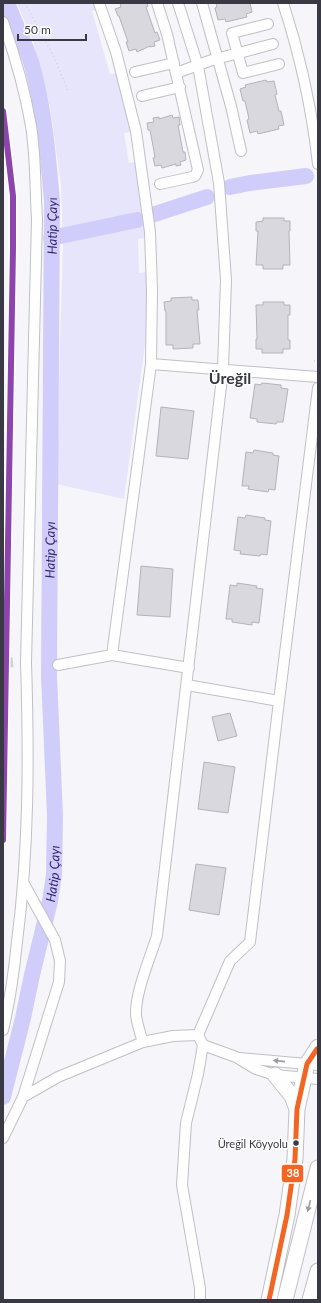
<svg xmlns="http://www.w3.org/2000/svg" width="321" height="1303" font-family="Lato,sans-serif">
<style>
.green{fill:#e6e5fb}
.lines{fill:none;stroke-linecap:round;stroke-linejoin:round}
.river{stroke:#d0cdfb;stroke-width:16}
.building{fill:#d8d8de;stroke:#b3b3ba}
.minor-tunnel{stroke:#d0d0d6;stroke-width:10;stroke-dasharray:10 5;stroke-linecap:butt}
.minor-casing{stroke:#bfbfc6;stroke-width:12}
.highway-casing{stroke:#bfbfc6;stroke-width:17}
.path{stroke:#d4d4d5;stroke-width:1.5;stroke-dasharray:1 3;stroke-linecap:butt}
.minor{stroke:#fefefe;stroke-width:10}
.highway{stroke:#fefefe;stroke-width:15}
.bus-1-casing{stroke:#fff;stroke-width:8}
.bus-1{stroke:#f26522;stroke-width:5}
.rail-1-casing{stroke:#fff;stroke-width:9}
.rail-1{stroke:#8e44ad;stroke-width:6}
.oneway{fill:#9c9ca1}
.bus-dot{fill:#393944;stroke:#fff;stroke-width:1.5}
.labels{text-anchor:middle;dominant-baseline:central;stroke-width:3;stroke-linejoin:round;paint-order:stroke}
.bus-label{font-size:11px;fill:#393944;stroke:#fff;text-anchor:end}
.water-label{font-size:13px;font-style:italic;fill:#33246d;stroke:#fff}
.district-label{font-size:16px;font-weight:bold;fill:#393944;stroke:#fff}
.line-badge{stroke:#fff;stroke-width:1.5}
.badge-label{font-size:11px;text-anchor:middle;font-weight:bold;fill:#fff}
</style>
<rect width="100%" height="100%" fill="#f6f6fa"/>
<path class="green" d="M17 3H95L98 9 92 11 110 74 117 73 130 132 124 133 129 163 135 162 145 238 138 239 139 273 147 272 146 337 124 499 56 484 63 246 61 184 50 107 33 41Z"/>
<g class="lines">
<g class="river">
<path d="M230 187 250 183 306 176"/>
<path d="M155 214 207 197"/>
<path d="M51 238 137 220"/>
<path id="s1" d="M3 1097 23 1018 32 975 50 901 54 875 55 816 49 676 52 201C48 154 44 107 31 62 24 42 15 23 7 3"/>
</g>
</g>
<path class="building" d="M120 3H147L148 6 146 7 155 33 157 32 160 40 154 42 155 46 150 47V46L137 52 136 49 129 51 126 42H128L119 16H118L115 9 121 7Z
M216 3H250L252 12 246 14 247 17 226 22 225 19 218 20 215 8 217 7Z
M266 80 267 82 274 81 277 94 275 95 279 111H281L284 125 278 126 279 129 258 134 257 131 250 133 247 120 249 119 245 101H243L240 89 246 87 245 85Z
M172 115 173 118 179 117 180 125H178L183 152H185L186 160 180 162 181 165 176 166V164L162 168 161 165 155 166 153 158 155 157 150 130H148L147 123 154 122 153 118 159 117V119Z
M263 218H284V221H290V231H289L290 265H283V269H263V265H256L258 231H256V222L263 221Z
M192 297V300H198L199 310H197L200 344H193V348L173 349V345H166V311H165L164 302 171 301V298Z
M263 302H284V305H290V315H288V340H290V349H283V353H262V349H256V339H257L256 305H263Z
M262 383 281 385V388L288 389 283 422H277L276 424 257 422V419L250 418 255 384 261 385Z
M161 407 194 411 188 459 156 456Z
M254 450 273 453V455L279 456 275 490 269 489 268 492 248 489 249 486H242L246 452 253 453Z
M246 515 265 518V520L271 521 267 555 261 554 260 556 240 554 241 551 234 550 238 517 245 518Z
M141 566 173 569 170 617 137 615Z
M237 583 257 586 256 588 263 589 259 623 252 622V625L232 622V619H226L230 585 237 586Z
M230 713 237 736 218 741 212 717Z
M204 762 235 767 228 813 198 809Z
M196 864 226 868 219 915 189 910Z"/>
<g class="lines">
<path class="minor-tunnel" d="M3 663 15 662"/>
<defs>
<path id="minor" d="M99 3 116 52 136 131 150 232 152 290 151 364 318 377
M157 3 167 34 198 170 195 176 192 177 160 184
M202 3 231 106 241 151
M283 3C300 55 312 110 318 164
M3 22C15 56 25 91 31 126 36 157 35 188 37 219L26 662C29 756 29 849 17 942 14 972 10 1001 3 1030
M268 24 232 33 243 73 279 64
M135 72 174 63
M176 73 212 60 273 44
M142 96 180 87
M112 655 151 364
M58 665 112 655 189 668
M187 685 279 701 318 388
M198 1035 230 961 250 942 279 701
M143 1042C140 1033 137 1024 136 1015 135 993 150 958 157 936L223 369 226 280 219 183 198 66 178 3
M240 1058 318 1065
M23 1097 58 1077 143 1042 173 1036 198 1035 203 1045 236 1057 256 1069 275 1075 318 1079
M3 1138 23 1097 59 982 60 961 55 940 24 884
M200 1300V1288L182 1185 186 1123 198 1074 203 1045"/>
<path id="highway" d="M275 1075 292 1096 297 1109
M269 1300 287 1215 295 1159 297 1109 307 1064 318 1047
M285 1300 318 1168
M310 1300 318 1271"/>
</defs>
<use href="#minor" class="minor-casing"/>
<use href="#highway" class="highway-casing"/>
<path class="path" d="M25 3 54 57 68 91
M314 361H318"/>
<use href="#minor" class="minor"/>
<use href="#highway" class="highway"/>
<defs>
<path id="bus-1" d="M269 1300 287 1215 295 1159 297 1109 307 1064 317 1049"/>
</defs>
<use href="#bus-1" class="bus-1-casing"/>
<use href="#bus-1" class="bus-1"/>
<defs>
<path id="rail-1" d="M3 111 13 196V247L3 840"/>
</defs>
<use href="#rail-1" class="rail-1-casing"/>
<use href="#rail-1" class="rail-1"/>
</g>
<defs><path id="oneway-solid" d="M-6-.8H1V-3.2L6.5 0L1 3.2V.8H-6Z"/></defs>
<g class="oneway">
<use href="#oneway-solid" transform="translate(279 1061) rotate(-174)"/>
<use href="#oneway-solid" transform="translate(309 1206) rotate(104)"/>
</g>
<circle class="bus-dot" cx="296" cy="1143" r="3.5"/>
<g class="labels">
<g class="bus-label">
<text x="288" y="1143">Üreğil Köyyolu</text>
</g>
<g class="water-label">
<text stroke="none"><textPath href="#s1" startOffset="877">Hatip Çayı</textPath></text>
<text stroke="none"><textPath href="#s1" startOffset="553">Hatip Çayı</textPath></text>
<text stroke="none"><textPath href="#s1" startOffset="229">Hatip Çayı</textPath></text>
</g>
<g class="district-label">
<text x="230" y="377">Üreğil</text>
</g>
</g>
<rect class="line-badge" x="281" y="1164" width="23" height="19" rx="4" fill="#f26522"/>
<g class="badge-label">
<text x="293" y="1177">38</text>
</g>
<rect width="321" height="1303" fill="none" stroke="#393944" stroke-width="8"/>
<path d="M18 34v6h68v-6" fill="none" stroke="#393944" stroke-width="2"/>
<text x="24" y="34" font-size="12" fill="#393944" stroke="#ffffff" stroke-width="3" paint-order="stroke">50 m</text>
</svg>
